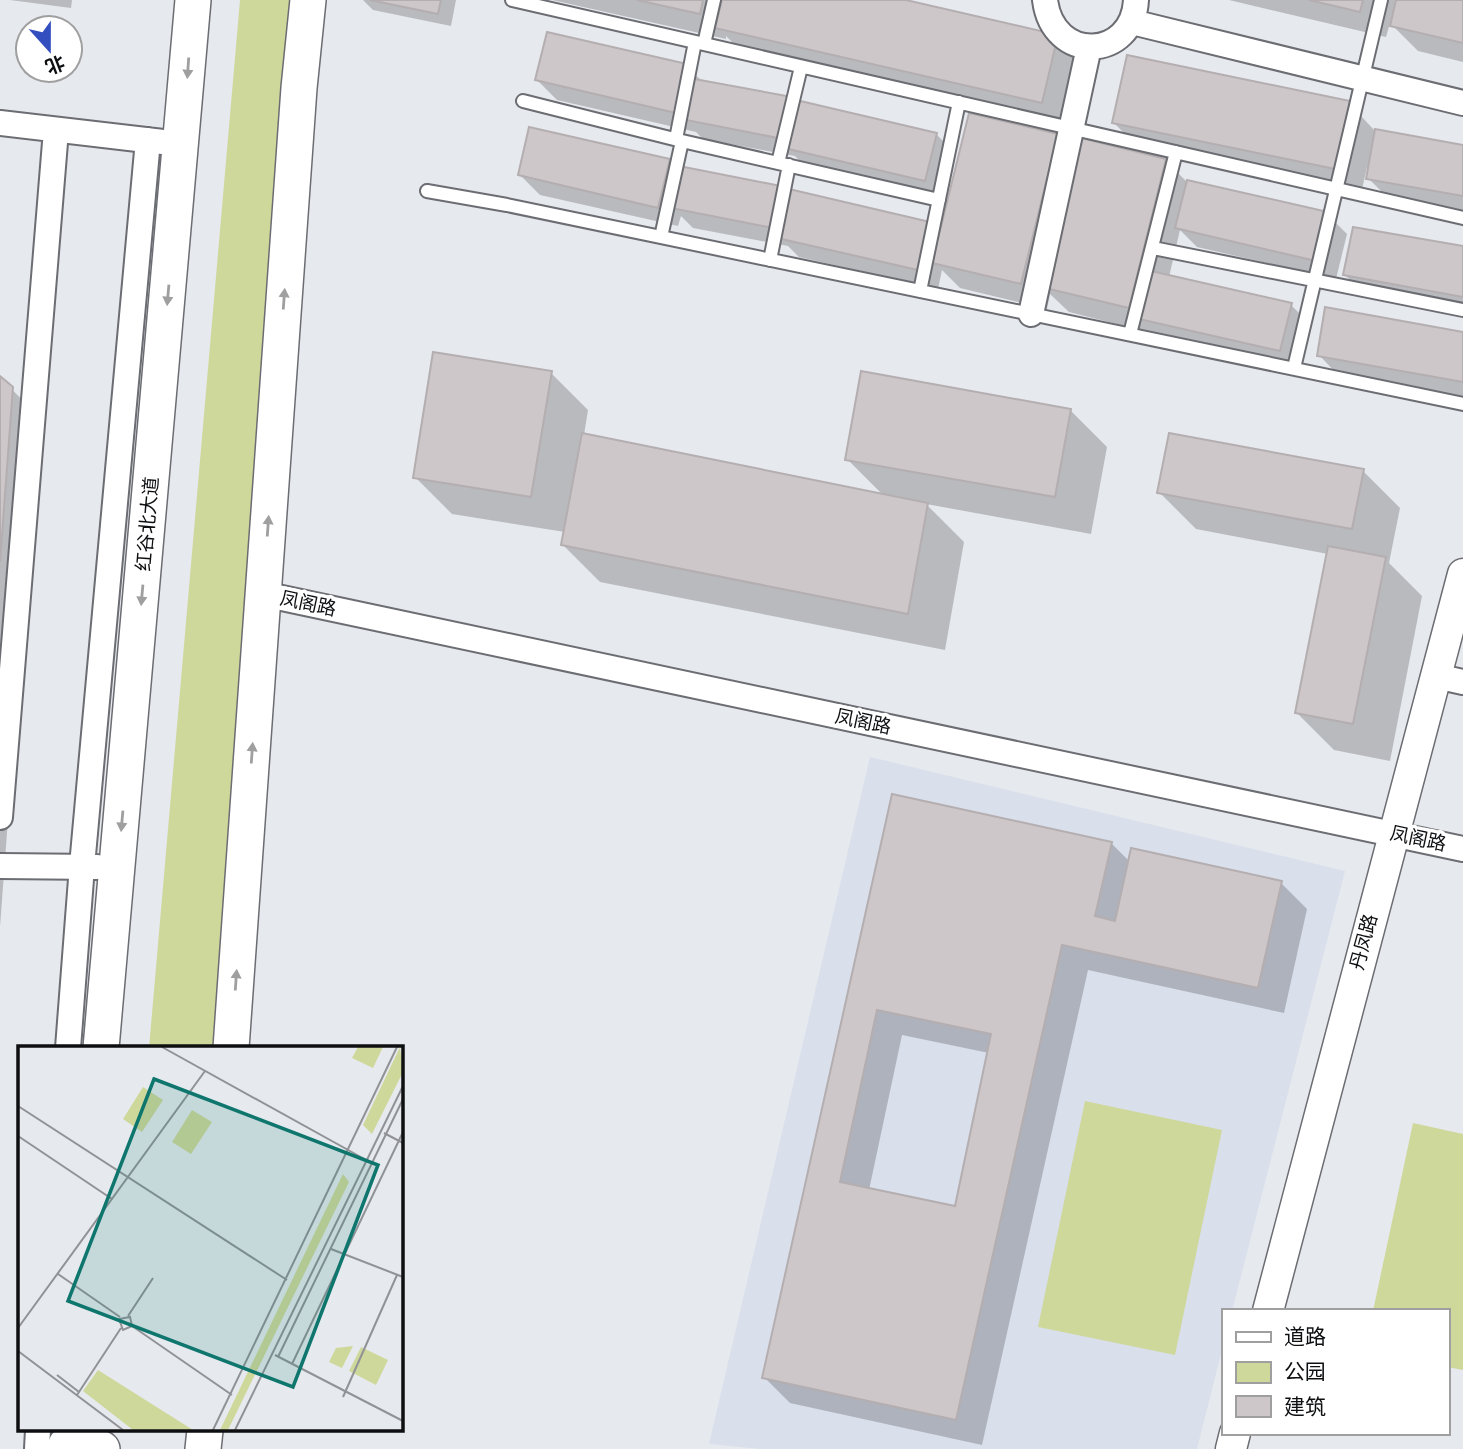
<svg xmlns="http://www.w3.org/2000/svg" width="1463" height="1449" font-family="'Nunito Sans','Noto Sans SC',sans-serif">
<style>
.built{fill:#d9dfeb}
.green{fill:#cfd89b}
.shadow{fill:#0003;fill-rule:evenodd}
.building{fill:#cdc7c9;stroke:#b4aeb0;stroke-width:2;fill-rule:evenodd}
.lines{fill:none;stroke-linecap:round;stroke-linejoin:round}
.service-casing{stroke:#6b6d72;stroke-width:16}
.minor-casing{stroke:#6b6d72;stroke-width:28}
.tertiary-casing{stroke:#6b6d72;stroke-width:33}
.secondary-casing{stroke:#6b6d72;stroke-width:38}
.service{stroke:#fff;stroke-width:12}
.minor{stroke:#fff;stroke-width:24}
.tertiary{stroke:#fff;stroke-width:30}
.secondary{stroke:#fff;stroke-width:35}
.oneway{fill:#9f9fa0}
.labels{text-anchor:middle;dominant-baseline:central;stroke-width:7;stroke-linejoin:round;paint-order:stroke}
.street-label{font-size:19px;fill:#0e0f11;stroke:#fff}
.inset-road{fill:none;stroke:#909296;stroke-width:2}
.view{fill:#0f766e;fill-opacity:0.15;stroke:#0f766e;stroke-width:3.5}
.inset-edge{fill:none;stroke:#0e0f11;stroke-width:3.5}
</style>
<rect width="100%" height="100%" fill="#e6e9ee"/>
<path class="built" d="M870 757 1345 871 1232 1311H1223V1346L1197 1449H761L709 1444Z"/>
<path class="green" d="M240 0H290L217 1048H149Z
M1085 1101 1222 1130 1175 1355 1038 1327Z
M1413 1123 1463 1134V1370L1447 1367V1311H1373Z"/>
<path class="shadow" d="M10 0H72L71 8Z
M363 0H456L451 26 373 10Z
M552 0H898L1057 36 1083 62 1068 128 743 53 726 36V39Z
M1229 0H1463V62L1418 51 1390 23 1386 37Z
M686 66 703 82 936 134 956 154 945 200 806 167 795 156 703 139 696 132 557 100 537 80Z
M1349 103 1375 131 1463 147V211L1388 198 1368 178 1370 168 1367 167 1361 194 1140 149 1114 123Z
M971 115 1165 160 1186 181 1327 214 1347 234 1336 279 1197 247 1180 230 1169 277 1291 305 1310 324 1300 370 1161 338 1156 334 1069 312 1050 294 1047 309 960 288 942 270 938 289 799 257 788 246 693 228 681 216 678 226 540 195 520 175 669 161 680 171 929 223 941 235Z
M1463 248V312L1365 295 1345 275Z
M1463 333V398L1338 375 1319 355Z
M551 373 588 410 584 435 883 495 847 459 1070 410 1107 447 1091 534 926 504 964 542 945 650 600 582 563 545 565 532 452 514 415 477Z
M0 378 38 415 0 927Z
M1363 471 1400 508 1389 563 1422 596 1390 761 1334 750 1297 713 1328 554 1196 529 1159 492Z
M893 796 1111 843 1130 862 1281 883 1307 909 1284 1013 1088 970 982 1445 790 1403 764 1377ZM902 1035 989 1053 956 1208 869 1190Z"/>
<path class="building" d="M370 0H441L438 14Z
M637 0H703L700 14Z
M722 0H906L1058 35 1042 103 715 28Z
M1309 0H1363L1360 12Z
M1396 0H1463V43L1390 26Z
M547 32 687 64 676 113 535 80Z
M1127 55 1350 101 1335 169 1112 123Z
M689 78 792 97 783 139 681 119Z
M796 100 937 133 925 181 784 148Z
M969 113 1058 134 1021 284 932 263Z
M529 127 670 159 658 208 518 175Z
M1375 129 1463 145V196L1366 179Z
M1077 137 1166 159 1129 308 1041 287Z
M679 166 781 186 773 228 671 208Z
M1187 180 1328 212 1316 261 1175 228Z
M789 189 930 222 918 270 777 238Z
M1353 227 1463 246V297L1343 275Z
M1151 271 1292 303 1280 351 1139 319Z
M1325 307 1463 332V382L1317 356Z
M433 352 552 371 531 497 413 478Z
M861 371 1071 409 1055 497 845 460Z
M0 376 13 387 0 562Z
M582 433 928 503 908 614 561 545Z
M1169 433 1364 469 1352 529 1157 493Z
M1328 546 1386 557 1353 724 1295 713Z
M892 794 1112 842 1095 916 1115 921 1131 848 1282 881 1258 988 1062 945 956 1420 762 1378ZM877 1010 991 1034 955 1206 840 1182Z"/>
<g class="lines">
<defs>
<path id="service" d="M512 0 1463 218
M704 44 714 0
M523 101 682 141 939 200
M676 139 695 42
M778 163 801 67
M427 191 507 205 1463 404
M661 237 682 141
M1153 248 1463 310
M770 260 789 165
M920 291 959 102
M1130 334 1176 152
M1294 368 1381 0"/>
<path id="minor" d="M1045 0C1053 64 1133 60 1136 0
M1132 22 1463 103
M0 123 163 142
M1031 314 1089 47
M263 594 1463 849
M1436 676 1463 682
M0 817 56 130
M0 866 97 867
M68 1048 82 866 148 140
M37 1449 38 1430"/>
<path id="tertiary" d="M1268 1311 1463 574
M1231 1449 1235 1433"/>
<path id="secondary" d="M101 1048 193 0
M231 1048 299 88 308 0
M66 1445 102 1449
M203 1449 205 1430"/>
</defs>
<use href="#service" class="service-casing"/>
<use href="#minor" class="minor-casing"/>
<use href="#tertiary" class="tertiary-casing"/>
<use href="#secondary" class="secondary-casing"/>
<use href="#service" class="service"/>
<use href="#minor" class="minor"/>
<use href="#tertiary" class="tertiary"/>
<use href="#secondary" class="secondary"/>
</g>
<defs><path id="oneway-solid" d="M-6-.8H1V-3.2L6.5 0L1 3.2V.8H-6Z" transform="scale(1.75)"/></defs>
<g class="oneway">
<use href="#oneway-solid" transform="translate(188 68) rotate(94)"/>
<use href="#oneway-solid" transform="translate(168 295) rotate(95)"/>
<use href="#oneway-solid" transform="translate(284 299) rotate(-86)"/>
<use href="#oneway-solid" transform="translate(268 526) rotate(-86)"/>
<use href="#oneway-solid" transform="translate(142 595) rotate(95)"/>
<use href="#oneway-solid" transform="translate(252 753) rotate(-86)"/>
<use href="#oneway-solid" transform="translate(122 821) rotate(95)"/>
<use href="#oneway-solid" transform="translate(236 980) rotate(-86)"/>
</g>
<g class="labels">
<g class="street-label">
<text transform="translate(148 524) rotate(-85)">红谷北大道</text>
<text transform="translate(308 604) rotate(12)">凤阁路</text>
<text transform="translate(863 722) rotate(12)">凤阁路</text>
<text transform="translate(1418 839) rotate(12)">凤阁路</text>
<text transform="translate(1364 942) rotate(-75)">丹凤路</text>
</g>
</g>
<g transform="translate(18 1046)">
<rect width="385" height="385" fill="#e6e9ee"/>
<path d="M340 1H365L355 22 334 12ZM382 1 385 26 354 88 345 79ZM125 41 145 54 124 86 105 73ZM174 64 194 76 173 108 154 96ZM325 128 331 136 210 384H202ZM335 300 324 322 311 316 318 302ZM343 301 370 314 358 339 331 325ZM80 324 175 384H115L65 345Z" fill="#cfd89b"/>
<path class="inset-road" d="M144 1 350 115M0 60 269 234M366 87 385 97M0 90 94 153M313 203 385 231M40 228 102 271M110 270 135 232M114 280 105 284 101 273 112 271 114 280 214 349M0 282 187 25M0 305 105 384M257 309 385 375M260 311 385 53M274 318 385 86M39 329 61 346M59 349 103 282M325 351 379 229M195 384 379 1M217 384 385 40"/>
<path class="view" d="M136 33 360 119 275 341 50 255Z"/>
<rect width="385" height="385" class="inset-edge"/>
</g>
<rect x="1222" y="1309" width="228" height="126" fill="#ffffff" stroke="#9f9fa0" stroke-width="2"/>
<rect x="1236" y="1332" width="35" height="10" fill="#ffffff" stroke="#9f9fa0" stroke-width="2"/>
<text x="1284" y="1344" font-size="21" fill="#0e0f11">道路</text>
<rect x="1236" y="1362" width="35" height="21" fill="#cfd89b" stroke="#9f9fa0" stroke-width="2"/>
<text x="1284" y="1379" font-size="21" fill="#0e0f11">公园</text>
<rect x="1236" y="1396" width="35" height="21" fill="#cdc7c9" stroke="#9f9fa0" stroke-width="2"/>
<text x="1284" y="1414" font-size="21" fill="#0e0f11">建筑</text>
<g transform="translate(49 49) rotate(159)"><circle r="33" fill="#ffffff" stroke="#9f9fa0" stroke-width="2"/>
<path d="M0-5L12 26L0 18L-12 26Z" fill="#334ebf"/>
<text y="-10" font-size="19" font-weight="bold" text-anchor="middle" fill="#0e0f11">北</text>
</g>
</svg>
